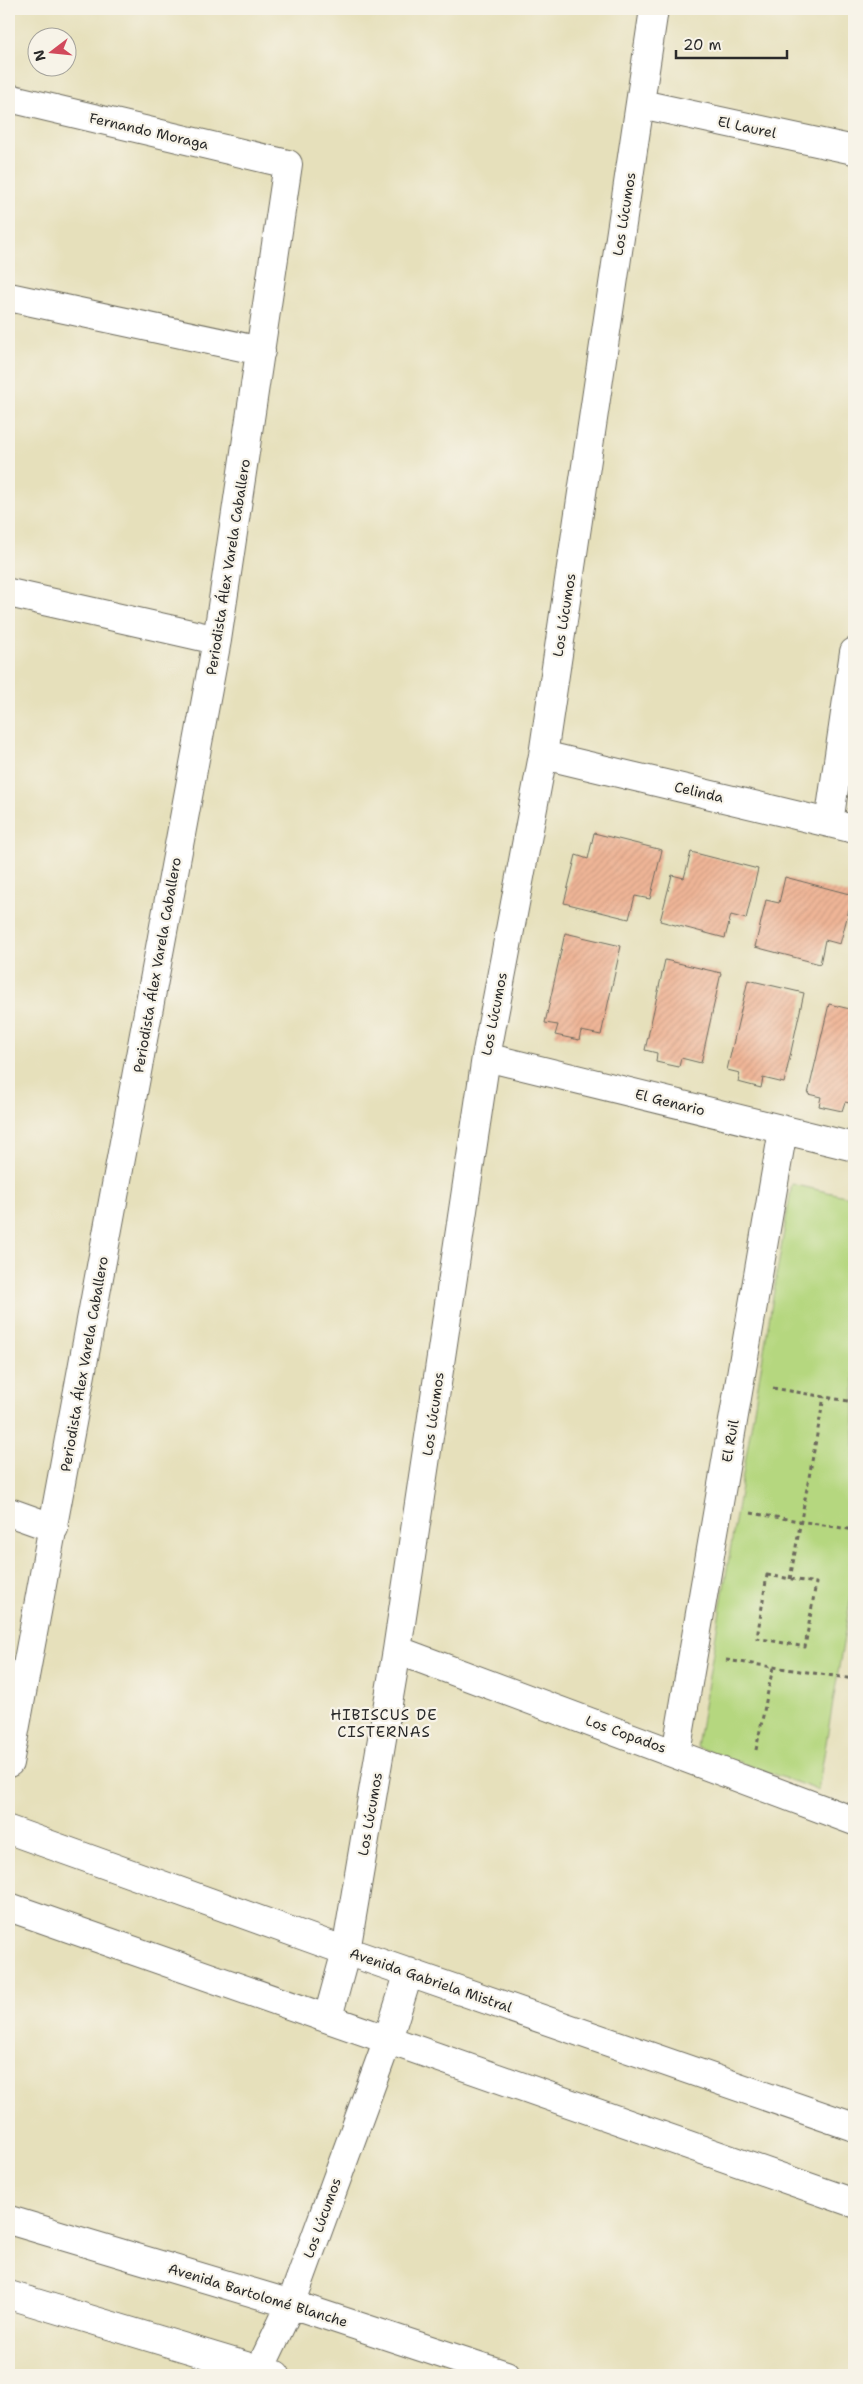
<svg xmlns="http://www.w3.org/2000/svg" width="863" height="2384" font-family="'Shantell Sans',sans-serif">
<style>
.green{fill:#b5d77f;stroke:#708155}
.building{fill:url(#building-hatch)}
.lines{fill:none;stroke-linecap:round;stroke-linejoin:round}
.minor-casing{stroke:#6c6a5d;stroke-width:30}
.path{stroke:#6c6a5d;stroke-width:3;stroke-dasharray:4 4;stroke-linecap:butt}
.minor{stroke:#fff;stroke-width:28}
.labels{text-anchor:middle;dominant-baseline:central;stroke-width:4.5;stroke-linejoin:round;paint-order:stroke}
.street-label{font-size:14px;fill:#2b2b2b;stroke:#f7f3e8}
.neighbourhood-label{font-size:15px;letter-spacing:1px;fill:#2b2b2b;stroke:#f7f3e8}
</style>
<defs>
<pattern id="building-hatch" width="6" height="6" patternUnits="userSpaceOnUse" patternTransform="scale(1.25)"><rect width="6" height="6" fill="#efb597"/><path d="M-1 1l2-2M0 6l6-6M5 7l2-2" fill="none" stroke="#cd9c82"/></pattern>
</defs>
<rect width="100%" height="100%" fill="#f7f3e8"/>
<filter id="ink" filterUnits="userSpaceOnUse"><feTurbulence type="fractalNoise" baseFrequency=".02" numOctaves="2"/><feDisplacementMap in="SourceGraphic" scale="10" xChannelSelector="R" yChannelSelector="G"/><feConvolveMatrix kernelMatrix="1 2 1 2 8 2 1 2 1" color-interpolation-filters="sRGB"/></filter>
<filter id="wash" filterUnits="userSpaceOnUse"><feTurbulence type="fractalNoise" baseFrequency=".0096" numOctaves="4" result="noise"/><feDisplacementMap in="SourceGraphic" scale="20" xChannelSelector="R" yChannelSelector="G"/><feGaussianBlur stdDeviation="1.12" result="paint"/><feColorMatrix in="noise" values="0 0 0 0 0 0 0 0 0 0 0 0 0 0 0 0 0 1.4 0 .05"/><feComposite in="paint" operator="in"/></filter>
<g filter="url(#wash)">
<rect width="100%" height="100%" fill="#e6e0bb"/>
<path class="green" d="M792 1184 854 1198V1579L818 1790 697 1747Z"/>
<g id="blocks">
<path class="building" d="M594 833 662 850 650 899 635 896 629 919 564 903 576 855 588 859Z
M691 852 758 869 746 919 731 915 725 938 660 921 672 875 684 878Z
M785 877 853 895 840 944 825 940 820 964 755 947 766 900 779 903Z
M565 933 621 946 601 1035 581 1031 579 1040 555 1035 558 1025 545 1023Z
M854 955V967H851Z
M665 960 721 973 701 1063 681 1058 679 1067 656 1062 657 1053 645 1050Z
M748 980 804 993 784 1083 763 1078 761 1088 738 1082 740 1073 727 1070Z
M829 1004 854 1010V1104L845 1102 842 1111 819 1106 821 1097 808 1094Z"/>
</g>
</g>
<g filter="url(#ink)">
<use href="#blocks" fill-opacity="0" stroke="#6c6a5d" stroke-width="1"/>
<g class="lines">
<defs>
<path id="minor" d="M9 98 288 164 217 640 9 1763
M641 104 854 150
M9 297 261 351
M9 593 217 640
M543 755 854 829
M829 823 854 652
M486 1057 854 1147
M9 1512 54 1528
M397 1650 854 1821
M676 1753 783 1130
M9 1830 346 1951 854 2127
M9 1907 854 2203
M328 2017 346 1951 397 1650 486 1057 543 755 654 9
M9 2220 291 2304 506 2375
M9 2295 276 2375
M257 2375 291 2304 388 2039 409 1972"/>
</defs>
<use href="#minor" class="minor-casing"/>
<path class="path" d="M773 1388 854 1402
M751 1513 854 1530
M767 1575 816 1583 805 1647 757 1638Z
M790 1579 824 1397
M726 1660 854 1679
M756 1750 773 1667"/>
<use href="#minor" class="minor"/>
</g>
</g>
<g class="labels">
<g class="street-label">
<text transform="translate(747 127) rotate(12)">El Laurel</text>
<text transform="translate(149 131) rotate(13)">Fernando Moraga</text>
<text transform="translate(624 214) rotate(-81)">Los Lúcumos</text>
<text transform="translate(228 567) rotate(-81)">Periodista Álex Varela Caballero</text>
<text transform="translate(564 615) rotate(-81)">Los Lúcumos</text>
<text transform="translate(699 792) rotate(13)">Celinda</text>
<text transform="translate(157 965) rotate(-80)">Periodista Álex Varela Caballero</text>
<text transform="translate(494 1014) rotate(-79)">Los Lúcumos</text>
<text transform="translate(670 1102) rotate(14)">El Genario</text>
<text transform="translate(84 1364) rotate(-80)">Periodista Álex Varela Caballero</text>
<text transform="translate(433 1414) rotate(-82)">Los Lúcumos</text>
<text transform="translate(730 1441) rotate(-80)">El Ruil</text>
<text transform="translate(626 1734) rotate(20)">Los Copados</text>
<text transform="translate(370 1814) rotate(-80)">Los Lúcumos</text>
<text transform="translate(431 1980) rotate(19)">Avenida Gabriela Mistral</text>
<text transform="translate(322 2218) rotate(-70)">Los Lúcumos</text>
<text transform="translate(258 2295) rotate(17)">Avenida Bartolomé Blanche</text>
</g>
<g class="neighbourhood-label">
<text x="384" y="1715">HIBISCUS DE<tspan x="384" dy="17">CISTERNAS</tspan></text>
</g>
</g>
<rect width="863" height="2384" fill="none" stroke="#f7f3e8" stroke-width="30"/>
<g transform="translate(52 52) rotate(254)"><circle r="24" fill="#f7f3e8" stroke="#a5a39c"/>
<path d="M0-4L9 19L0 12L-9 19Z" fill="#d1495b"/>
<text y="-8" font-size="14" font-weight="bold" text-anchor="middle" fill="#2b2b2b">N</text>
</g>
<path d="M676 50v8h111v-8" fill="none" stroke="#2b2b2b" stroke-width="2.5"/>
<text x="683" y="50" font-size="15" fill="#2b2b2b" stroke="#f7f3e8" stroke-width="4" paint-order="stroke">20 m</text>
</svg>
